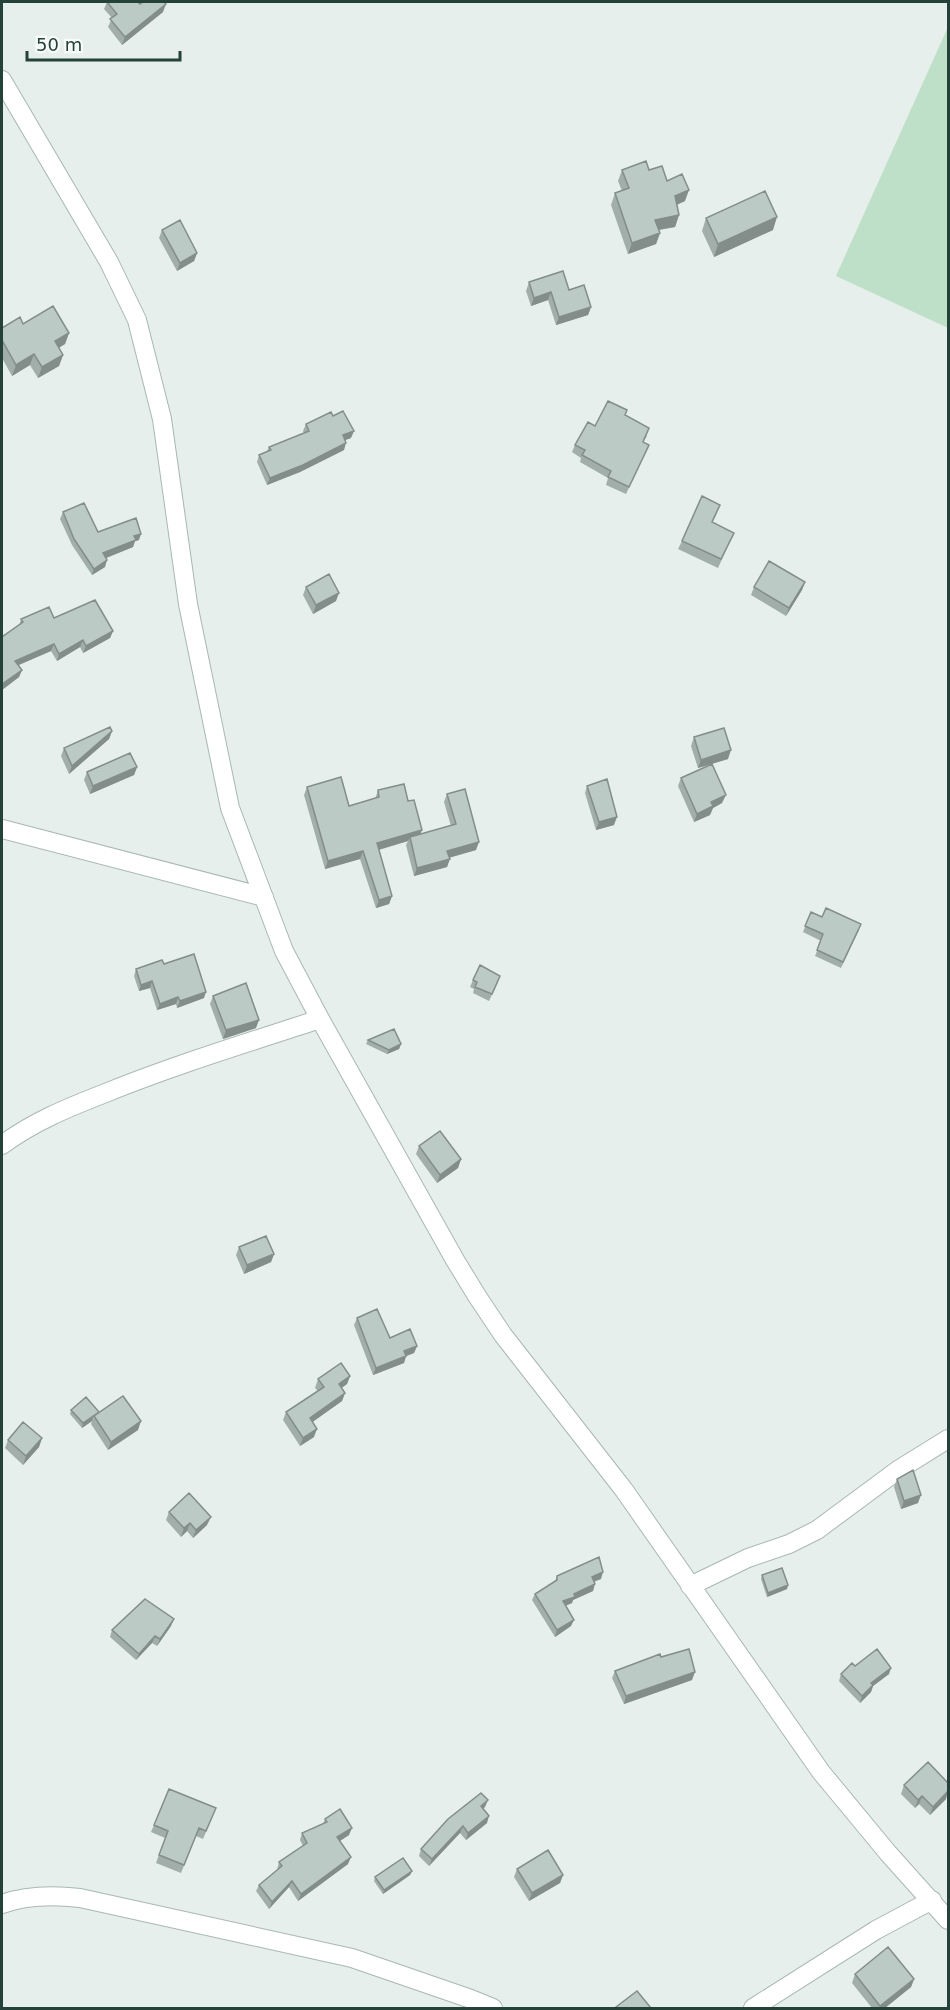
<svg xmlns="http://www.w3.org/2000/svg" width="950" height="2010" font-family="'DejaVu Sans',sans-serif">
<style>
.green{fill:#bfe0c8}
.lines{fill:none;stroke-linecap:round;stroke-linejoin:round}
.street-casing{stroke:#a8b8b2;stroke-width:20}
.street{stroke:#fff;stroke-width:18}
.wall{fill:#a1aea9}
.shaded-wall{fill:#838d89}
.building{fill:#bbcac4;stroke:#838d89;stroke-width:1.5}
</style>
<rect width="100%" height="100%" fill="#e6efeb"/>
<path class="green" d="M948 27V328L836 276Z"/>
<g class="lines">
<defs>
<path id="street" d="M2 80 109 262 137 320 162 419 188 604 230 808 284 951 320 1019 455 1260 477 1296 503 1335 624 1490 821 1772 888 1853 948 1920
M2 829 264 897
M2 1145C33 1122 67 1108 103 1094 174 1065 247 1043 320 1019
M690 1586 748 1558 789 1544 817 1530 898 1470 948 1439
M2 1904C27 1895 54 1895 80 1898L352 1958 471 1999 493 2008
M753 2008 876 1930 932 1900"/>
</defs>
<use href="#street" class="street-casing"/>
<use href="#street" class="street"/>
</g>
<path class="wall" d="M107 2 140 4 163 12 122 45 108 27 112 18 104 9Z
M622 170H649L667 181 685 201 677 205 679 215 675 227 659 230 660 233 656 244 628 254 611 205 615 193 622 191 618 181Z
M706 218 773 230 714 257 702 231Z
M162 230 197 253 194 261 177 271 159 238Z
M529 282 569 290 591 307 588 315 556 325 548 300 531 306 526 291Z
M23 324 69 333 65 344 59 348 63 355 59 366 38 378 30 365 12 376 2 358V328Z
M627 410 625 416 647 436 643 442 649 445 626 494 606 485 608 478 580 462 581 458 572 452 575 445 595 426Z
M333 416 351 438 345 440 344 450 300 472 267 485 257 462 259 455 267 451 269 447 304 433 303 431 306 424Z
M63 512 98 532 139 540 135 541 133 547 106 558 105 567 92 575 72 545 60 519Z
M717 513 712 523 734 533 718 568 678 549 682 541Z
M805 582 802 590 786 616 751 595 754 587Z
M306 587 336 601 313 614 303 595Z
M54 618 113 631 110 638 83 653 80 647 57 661 51 651 18 665 22 670 19 677 2 690 21 619Z
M112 731 109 739 69 774 61 756 64 748Z
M694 737 728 759 698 768 691 746Z
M137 767 134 775 90 794 84 780 87 772Z
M681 778 722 803 713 808 710 815 694 822 678 786Z
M587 786 614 825 596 830 585 793Z
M307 787 349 806 375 799 378 790 408 801 420 834 451 826 444 802 447 794 476 850 449 858 447 867 414 876 406 845 408 841 379 850 392 896 389 904 376 908 360 859 325 869 304 795Z
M811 912 822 917 859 930 841 968 815 956 821 941 803 932Z
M164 964 204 998 177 1008 176 1004 157 1010 150 988 139 991 134 976 136 969Z
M473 980 498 982 489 1001 473 993 474 989 470 987Z
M213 996 256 1028 223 1039 210 1004Z
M368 1040 401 1044 399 1049 387 1054 366 1044Z
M419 1146 461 1159 458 1168 437 1183 416 1154Z
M239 1247 274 1254 271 1262 244 1274 236 1255Z
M357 1318 390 1338 417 1346 414 1353 406 1356 404 1363 373 1375 354 1325Z
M350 1376 347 1384 341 1388 345 1393 342 1401 312 1422 314 1437 300 1446 283 1420 286 1412 318 1391 315 1388 318 1379Z
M71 1410 99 1412 138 1430 108 1450 91 1424 92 1421 82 1428 70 1414Z
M42 1438 39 1447 23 1465 5 1448 8 1440Z
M897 1479 918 1503 901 1509 894 1487Z
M169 1512 207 1525 193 1538 187 1531 181 1537 166 1520Z
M762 1575 788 1585 787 1589 767 1597 761 1579Z
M557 1576 601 1579 594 1582 593 1591 573 1600 572 1603 565 1606 571 1626 555 1637 532 1600 535 1594 555 1582Z
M171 1626 157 1646 152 1643 136 1660 110 1637 112 1630Z
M661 1657 692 1680 624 1704 612 1678 615 1671Z
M855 1666 889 1674 873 1686 871 1692 860 1703 839 1681 841 1674Z
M904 1785 946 1799 930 1815 919 1804 915 1808 901 1794Z
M485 1807 483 1809 487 1823 466 1840 460 1833 429 1866 419 1856 421 1849Z
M216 1808 203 1839 196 1836 181 1873 156 1863 165 1838 151 1832 154 1825Z
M325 1819 349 1835 340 1841 348 1864 298 1901 289 1887 269 1909 256 1891 259 1885 277 1870 279 1862 303 1846 300 1840 302 1833 323 1824Z
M517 1869 563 1875 560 1883 529 1901 514 1877Z
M412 1871 410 1875 383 1894 374 1881 375 1877Z
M855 1974 914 1979 911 1987 885 2008H872L852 1983Z"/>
<path class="shaded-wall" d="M166 4 163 12 122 45 125 37Z
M689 190 685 201 671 207 675 196Z
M679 215 675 227 651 231 655 220Z
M777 217 773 230 714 257 718 244Z
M660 233 656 244 628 254 632 243Z
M197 253 194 261 177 271 180 263Z
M551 292 548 300 531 306 534 298Z
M591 307 588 315 556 325 559 317Z
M69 333 65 344 51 352 55 341Z
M34 354 30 365 12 376 16 365Z
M63 355 59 366 38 378 42 367Z
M354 431 351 438 340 442 343 435Z
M346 443 344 450 300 472 267 485 270 478Z
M141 534 139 540 135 541 133 547 101 560 103 553 134 536Z
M107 560 105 567 92 575 94 569Z
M805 582 802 590 786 616 789 608Z
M339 593 336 601 313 614 316 605Z
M113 631 110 638 83 653 86 646Z
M83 640 80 647 57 661 59 654Z
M54 644 51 651 12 668 15 661Z
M22 670 19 677 2 690V684Z
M112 731 109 739 69 774 72 766Z
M731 750 728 759 698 768 701 760Z
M137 767 134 775 90 794 93 786Z
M726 795 722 803 713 808 710 815 694 822 697 814 711 802Z
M617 817 614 825 596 830 599 822Z
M422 830 419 838 410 837 408 841 374 851 377 843Z
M479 842 476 850 444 859 447 851Z
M363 851 360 859 325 869 328 861Z
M450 859 447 867 414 876 417 868Z
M392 896 389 904 376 908 379 900Z
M152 981 150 988 139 991 141 985Z
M206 992 204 998 177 1008 180 1001Z
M178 997 176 1004 157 1010 160 1004Z
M259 1020 256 1028 223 1039 226 1030Z
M401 1044 399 1049 387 1054 389 1050Z
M461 1159 458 1168 437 1183 440 1175Z
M274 1254 271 1262 244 1274 247 1265Z
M417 1346 414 1353 401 1358 404 1351Z
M406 1356 404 1363 373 1375 376 1368Z
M350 1376 347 1384 336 1392 339 1384Z
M345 1393 342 1401 307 1426 310 1418Z
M93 1417 92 1421 82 1428 83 1423Z
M141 1421 138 1430 108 1450 111 1442Z
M317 1429 314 1437 300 1446 303 1438Z
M42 1438 39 1447 23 1465 26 1456Z
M921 1495 918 1503 901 1509 904 1501Z
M211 1517 207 1525 193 1538 196 1530Z
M190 1523 187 1531 181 1537 184 1528Z
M603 1572 601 1579 589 1583 592 1577Z
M595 1584 593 1591 573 1600 572 1603 560 1608 563 1601 574 1594Z
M788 1585 787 1589 767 1597 768 1593Z
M174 1619 171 1626 157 1646 160 1639Z
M574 1620 571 1626 555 1637 557 1630Z
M155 1636 152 1643 136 1660 139 1654Z
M891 1668 889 1674 873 1686 871 1692 860 1703 862 1696 871 1683Z
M695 1672 692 1680 624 1704 626 1696Z
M948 1791 946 1799 930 1815 933 1807Z
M922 1796 919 1804 915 1808 918 1800Z
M488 1800 485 1807 479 1813 481 1806Z
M489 1816 487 1823 466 1840 468 1833Z
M463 1826 460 1833 429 1866 432 1859Z
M352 1828 349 1835 335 1844 337 1837Z
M351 1857 348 1864 298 1901 301 1894Z
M412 1871 410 1875 383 1894 384 1890Z
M563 1875 560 1883 529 1901 532 1893Z
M292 1881 289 1887 269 1909 272 1902Z
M914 1979 911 1987 885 2008H880V2006Z"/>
<path class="building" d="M107 2H138L140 4 143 2H164L166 4 125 37 110 19 117 14Z
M646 161 649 170 662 166 667 181 682 174 689 190 675 196 679 215 655 220 660 233 632 243 615 193 629 188 622 170Z
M765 191 777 217 718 244 706 218Z
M180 220 197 253 180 263 162 230Z
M563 271 569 290 584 285 591 307 559 317 551 292 534 298 529 282Z
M53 306 69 333 55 341 63 355 42 367 34 354 16 365 2 340V328L20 317 23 324Z
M608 401 627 410 625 415 649 428 643 442 649 445 629 487 608 477 611 471 582 455 585 450 575 445 588 422 595 426Z
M343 411 354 431 343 435 346 443 303 465 270 478 259 455 271 450 269 447 309 431 306 424 331 412 333 416Z
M702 496 720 505 712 522 734 533 721 559 682 541Z
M84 503 98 532 136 518 141 534 134 536 136 540 103 553 107 560 94 569 74 539 63 512Z
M769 561 805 582 789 608 754 587Z
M329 574 339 593 316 605 306 587Z
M95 600 113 631 86 646 83 640 59 654 54 644 15 661 22 670 2 684V637L23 622 21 619 49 607 54 618Z
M110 727 112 731 72 766 64 748Z
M724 728 731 750 701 760 694 737Z
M130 753 137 767 93 786 87 772Z
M712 764 726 795 711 802 713 806 697 814 681 778Z
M341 777 349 806 379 797 378 790 404 784 408 801 414 800 422 830 377 843 392 896 379 900 363 851 328 861 307 787Z
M607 779 617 817 599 822 587 786Z
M465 789 479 842 447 851 450 859 417 868 410 837 456 824 447 794Z
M826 908 861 924 843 962 817 950 823 934 805 926 811 912 822 917Z
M194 954 206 992 180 1001 178 997 160 1004 152 981 141 985 136 969 162 960 164 964Z
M480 965 500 976 492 994 475 987 477 982 473 980Z
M246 983 259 1020 226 1030 213 996Z
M394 1029 401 1044 389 1050 368 1040Z
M440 1131 461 1159 440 1175 419 1146Z
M266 1236 274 1254 247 1265 239 1247Z
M377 1309 390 1338 410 1329 417 1346 404 1351 406 1356 376 1368 357 1318Z
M341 1363 350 1376 339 1384 345 1393 310 1418 317 1429 303 1438 286 1412 324 1387 318 1379Z
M123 1396 141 1421 111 1442 94 1416Z
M86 1397 99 1412 83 1423 71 1410Z
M23 1422 42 1438 26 1456 8 1440Z
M913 1470 921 1495 904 1501 897 1479Z
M189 1493 211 1517 196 1530 190 1523 184 1528 169 1512Z
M599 1557 603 1572 592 1577 595 1584 574 1594 575 1597 563 1601 574 1620 557 1630 535 1594 557 1580V1576Z
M782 1568 788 1585 768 1593 762 1575Z
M145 1599 174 1619 160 1639 155 1636 139 1654 112 1630Z
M689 1649 695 1672 626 1696 615 1671 660 1654 661 1657Z
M877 1649 891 1668 871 1683 873 1685 862 1696 841 1674 852 1663 855 1666Z
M928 1762 948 1783V1791L933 1807 922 1796 918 1800 904 1785Z
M169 1789 216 1808 206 1831 199 1828 184 1865 159 1855 168 1831 154 1825Z
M481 1793 488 1800 481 1806 489 1816 468 1833 463 1826 432 1859 421 1849 448 1819Z
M340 1809 352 1828 337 1837 351 1857 301 1894 292 1881 272 1902 259 1885 282 1866 279 1862 307 1843 302 1833 327 1822 325 1819Z
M548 1850 563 1875 532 1893 517 1869Z
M403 1858 412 1871 384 1890 375 1877Z
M888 1947 914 1979 880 2006 855 1974Z
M637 1991 651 2008H617L616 2007Z"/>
<rect width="950" height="2010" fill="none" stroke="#24423a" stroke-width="6"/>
<path d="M27 51v9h153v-9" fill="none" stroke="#24423a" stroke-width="3"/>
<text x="36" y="51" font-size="18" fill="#24423a" stroke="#f7fbf9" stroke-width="4.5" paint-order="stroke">50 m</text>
</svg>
